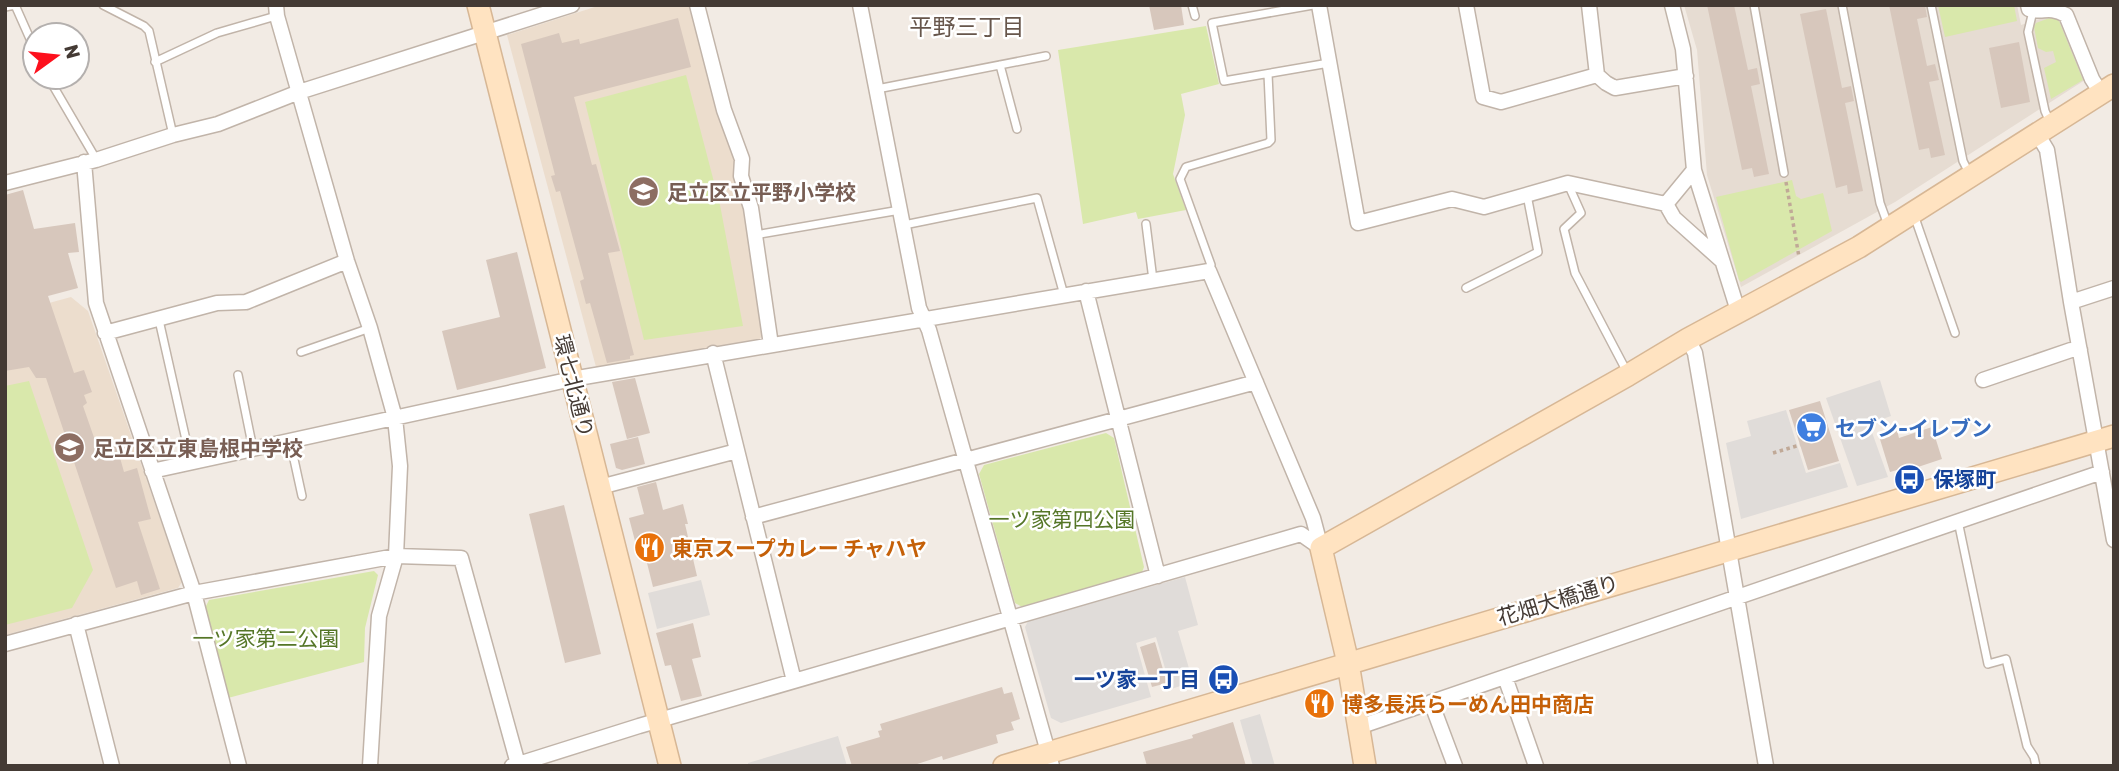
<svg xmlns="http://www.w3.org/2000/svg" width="2119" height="771" font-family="Rubik,'Noto Sans JP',sans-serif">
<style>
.residential{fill:#e6dcd2}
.education{fill:#ecddcd}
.green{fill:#d9e8ab}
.parking{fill:#e0dcd9}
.building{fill:#d7c7bc}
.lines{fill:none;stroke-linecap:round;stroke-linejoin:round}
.lane-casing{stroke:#c1b4a9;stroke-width:10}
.street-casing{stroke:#c1b4a9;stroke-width:17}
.secondary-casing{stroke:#d7b795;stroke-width:24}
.path{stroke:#c0a997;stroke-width:3.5;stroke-dasharray:3.5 3.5;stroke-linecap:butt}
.lane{stroke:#fff;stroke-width:7}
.street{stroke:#fff;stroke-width:14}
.secondary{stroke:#ffe3c1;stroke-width:21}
.labels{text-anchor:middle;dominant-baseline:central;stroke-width:5;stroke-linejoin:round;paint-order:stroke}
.education-label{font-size:21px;font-weight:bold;fill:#785e54;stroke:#fff;text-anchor:start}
.street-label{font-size:21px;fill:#443a34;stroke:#fff}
.shop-label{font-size:21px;font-weight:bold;fill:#366cbe;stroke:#fff;text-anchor:start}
.transit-label{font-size:21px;font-weight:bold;fill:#164399;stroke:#fff;text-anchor:start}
.park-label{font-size:21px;fill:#557627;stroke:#fff}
.food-label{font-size:21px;font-weight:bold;fill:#c56008;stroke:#fff;text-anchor:start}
.neighbourhood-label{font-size:23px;fill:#67564b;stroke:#fff}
</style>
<rect width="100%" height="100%" fill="#f2ebe4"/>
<path class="residential" d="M1684 5H2017L2021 25 2052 15 2061 19 2085 80 1895 202 1741 287 1707 175 1697 50Z"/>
<path class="education" d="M601 5H692L720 118 735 159V175L744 208 764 333 759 340 596 367 507 35Z
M71 297 88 311 182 582 178 588 5 635V315Z"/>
<path class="green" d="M1938 5H2014L2017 21 1945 37Z
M2052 17 2059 21 2083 80 2051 99 2044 68 2056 62 2053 51 2046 52 2038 48 2034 27 2036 23Z
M1206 26 1219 84 1181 94 1185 115 1173 174 1186 210 1138 219 1136 212 1083 224 1058 50Z
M686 75 720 205 743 326 644 340 585 102Z
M1792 180 1796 196 1801 199 1823 193 1832 231 1741 282 1739 280 1716 197Z
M29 381 93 570 72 608 5 625V386Z
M1106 433 1114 438 1144 567 1141 575 1024 608 1015 603 979 474 984 465Z
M374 571 378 575 365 628 364 662 228 698 205 608 209 600Z"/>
<path class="parking" d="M1880 380 1891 416 1869 424 1888 477 1857 486 1826 398Z
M1786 410 1806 473 1840 463 1848 487 1741 519 1726 443 1751 436 1747 421Z
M1185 577 1198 625 1178 631 1193 682 1171 689 1156 637 1136 643 1151 697 1061 723 1051 718 1025 627 1028 621Z
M701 580 710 615 657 629 648 593Z
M1260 714 1275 766H1253L1240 720Z
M838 736 847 766H748V763Z"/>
<path class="building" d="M1149 5H1181L1184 25 1154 30Z
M1707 5H1734L1748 70 1757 68 1760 84 1751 86 1769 174 1754 177 1752 168 1742 170Z
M1889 5H1925L1927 17 1917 19 1927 66 1935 64 1939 80 1929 82 1945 155 1931 158 1929 148 1919 150Z
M1826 9 1842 88 1851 86 1854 101 1845 103 1863 191 1848 194 1847 185 1836 188 1800 14Z
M678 18 691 67 574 97 592 165 596 164 620 251 608 253 634 355 630 356V359L607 363 590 303 586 304 580 281 584 279 560 191 556 192 551 176 555 175 521 44 559 33 562 43 579 39 580 44Z
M2019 42 2030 102 2001 108 1989 48Z
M23 190 34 229 75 223 79 252 68 253 78 288 48 296 74 373 84 370 92 392 84 395 87 403 83 406 97 446 109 444 117 447 124 472 137 468 151 519 138 522 160 589 141 595 137 581 116 588 46 378H36L29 367 5 371V195Z
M517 252 546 368 457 390 442 331 500 317 486 260Z
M635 378 650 433 627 439 612 382Z
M1820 401 1839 461 1808 470 1789 410Z
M1932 427 1942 459 1912 469 1911 466 1890 472 1879 436 1897 430 1899 438Z
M638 437 645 464 622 470 616 468 610 444Z
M656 482 663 510 683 504 688 524H685L697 576 653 587 646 559 645 560 639 540 635 541 629 518 644 514 637 487Z
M564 505 601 654 565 663 529 514Z
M693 623 701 657 692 659 702 696 681 701 671 665 665 666 656 633Z
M1155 642 1167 683 1152 687 1140 647Z
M1002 687 1004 694 1012 692 1020 719 1011 722 1014 730 996 735 998 743 943 760 942 756 911 766H852L846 747 880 737 878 731 882 730 880 724Z
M1233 722 1246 766H1147L1143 752 1193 738 1192 735Z"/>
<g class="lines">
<defs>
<path id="lane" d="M103 5 144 26 149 31 173 135
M1192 5 1195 16
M1313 5 1212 23 1224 81 1329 63
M1754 5 1784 173
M1842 5 1880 203 1888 225
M1931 5 1963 161 1970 175
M5 7 15 5 35 50
M2033 11 2028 32 2045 111 2050 122
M155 62 217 33 276 16
M1000 65 1017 129
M48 77 96 159
M877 89 1046 56
M1568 184 1581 213 1564 229 1575 273 1627 372
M1914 215 1955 333
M1146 224 1153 280
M904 225 1037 198 1064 295
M755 235 900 210
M1209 271 1211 265 1180 179 1186 167 1268 143 1271 140 1268 74
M1466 288 1538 252 1527 195
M159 320 191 462
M301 352 370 328
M238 375 253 449
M290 441 302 496
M1958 521 1988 664 2006 659 2027 746 2034 757 2036 766"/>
<path id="street" d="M276 5 277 16 347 261 370 328 395 418 400 466 396 556 379 616 370 766
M697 5 724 110 742 159 741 176 751 208 771 345
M860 5 919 308 929 330 1052 766
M1319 5 1358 223 1452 199 1484 207 1568 183 1666 204 1694 170
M1466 5 1483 97 1501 102 1597 75 1606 83 1615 88 1686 76
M1589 5 1597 75
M1672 5 1683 49 1694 170 1738 311
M2028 5 2029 9C2044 14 2047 5 2066 15L2092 79 2101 93
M2038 135 2047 150 2071 302 2114 540
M84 162 96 303 194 593 239 766
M5 183 96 160 173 135 218 124 299 92 572 5
M1666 204 1674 218 1721 260
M1086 291 1158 576
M2071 302 2114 288
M105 333 217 303 246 302 347 261
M1688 339 1695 353 1766 766
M713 353 794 681
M1983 380 2071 350H2080
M152 471 572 379 1209 271 1313 518 1321 548
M600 487 737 451
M753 517 1256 382
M76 624 112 766
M5 644 194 593 396 556 461 558 518 764
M1505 677 1536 766
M1431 702 1455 766
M1359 727 2102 472
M512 766 639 726 1301 534 1321 548"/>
<path id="secondary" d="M478 5 670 766
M1004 766 2114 436
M1365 766 1348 663 1321 548 1628 375 1688 339 1859 247 2114 85"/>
</defs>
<use href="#lane" class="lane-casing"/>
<use href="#street" class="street-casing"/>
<use href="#secondary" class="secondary-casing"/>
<path class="path" d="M1786 182 1799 257
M1773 453 1800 445"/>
<use href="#lane" class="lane"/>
<use href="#street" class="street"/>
<use href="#secondary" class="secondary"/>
</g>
<defs>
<symbol id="school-disc" viewBox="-11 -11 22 22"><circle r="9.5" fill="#8d6e63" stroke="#fff"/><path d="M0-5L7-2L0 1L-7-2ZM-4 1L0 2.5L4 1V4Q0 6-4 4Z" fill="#fff"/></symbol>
<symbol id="supermarket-disc" viewBox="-11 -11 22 22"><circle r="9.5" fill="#3f7fe0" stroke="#fff"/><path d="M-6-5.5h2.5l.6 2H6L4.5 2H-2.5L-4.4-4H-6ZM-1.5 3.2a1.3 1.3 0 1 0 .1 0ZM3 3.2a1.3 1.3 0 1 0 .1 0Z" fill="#fff"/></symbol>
<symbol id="bus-disc" viewBox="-11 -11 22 22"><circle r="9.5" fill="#1a4fb4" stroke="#fff"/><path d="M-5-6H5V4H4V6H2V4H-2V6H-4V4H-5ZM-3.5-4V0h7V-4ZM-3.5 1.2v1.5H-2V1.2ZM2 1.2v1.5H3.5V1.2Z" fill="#fff"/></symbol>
<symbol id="restaurant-disc" viewBox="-11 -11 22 22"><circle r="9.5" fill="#e8710a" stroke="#fff"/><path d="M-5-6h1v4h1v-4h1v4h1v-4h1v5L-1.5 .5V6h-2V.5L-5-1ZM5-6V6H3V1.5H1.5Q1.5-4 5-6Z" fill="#fff"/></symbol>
</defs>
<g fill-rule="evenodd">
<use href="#school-disc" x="626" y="174" width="35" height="35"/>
<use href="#supermarket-disc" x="1794" y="410" width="35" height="35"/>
<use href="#school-disc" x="52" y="430" width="35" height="35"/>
<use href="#bus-disc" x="1892" y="462" width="35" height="35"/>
<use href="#restaurant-disc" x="632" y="530" width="35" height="35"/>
<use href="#bus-disc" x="1206" y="662" width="35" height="35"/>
<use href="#restaurant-disc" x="1302" y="686" width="35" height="35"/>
</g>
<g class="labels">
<g class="education-label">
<text x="667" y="192">足立区立平野小学校</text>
<text x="93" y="448">足立区立東島根中学校</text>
</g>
<g class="street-label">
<text transform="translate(574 386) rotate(76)">環七北通り</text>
<text transform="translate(1558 600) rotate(-17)">花畑大橋通り</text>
</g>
<g class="shop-label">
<text x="1835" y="428">セブン-イレブン</text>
</g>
<g class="transit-label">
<text x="1933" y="479">保塚町</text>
<text x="1200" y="679" text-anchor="end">一ツ家一丁目</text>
</g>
<g class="park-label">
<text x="1062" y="519">一ツ家第四公園</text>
<text x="266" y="638">一ツ家第二公園</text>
</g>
<g class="food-label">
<text x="672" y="548">東京スープカレー チャハヤ</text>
<text x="1342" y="704">博多長浜らーめん田中商店</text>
</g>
<g class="neighbourhood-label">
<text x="967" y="27">平野三丁目</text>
</g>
</g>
<rect width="2119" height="771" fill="none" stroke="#443a34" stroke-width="14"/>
<g transform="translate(56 56) rotate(75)"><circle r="33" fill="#ffffff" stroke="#b4b0ae" stroke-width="2"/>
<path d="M0-5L12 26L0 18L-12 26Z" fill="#fd101d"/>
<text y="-10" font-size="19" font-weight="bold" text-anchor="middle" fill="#443a34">N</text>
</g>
</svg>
